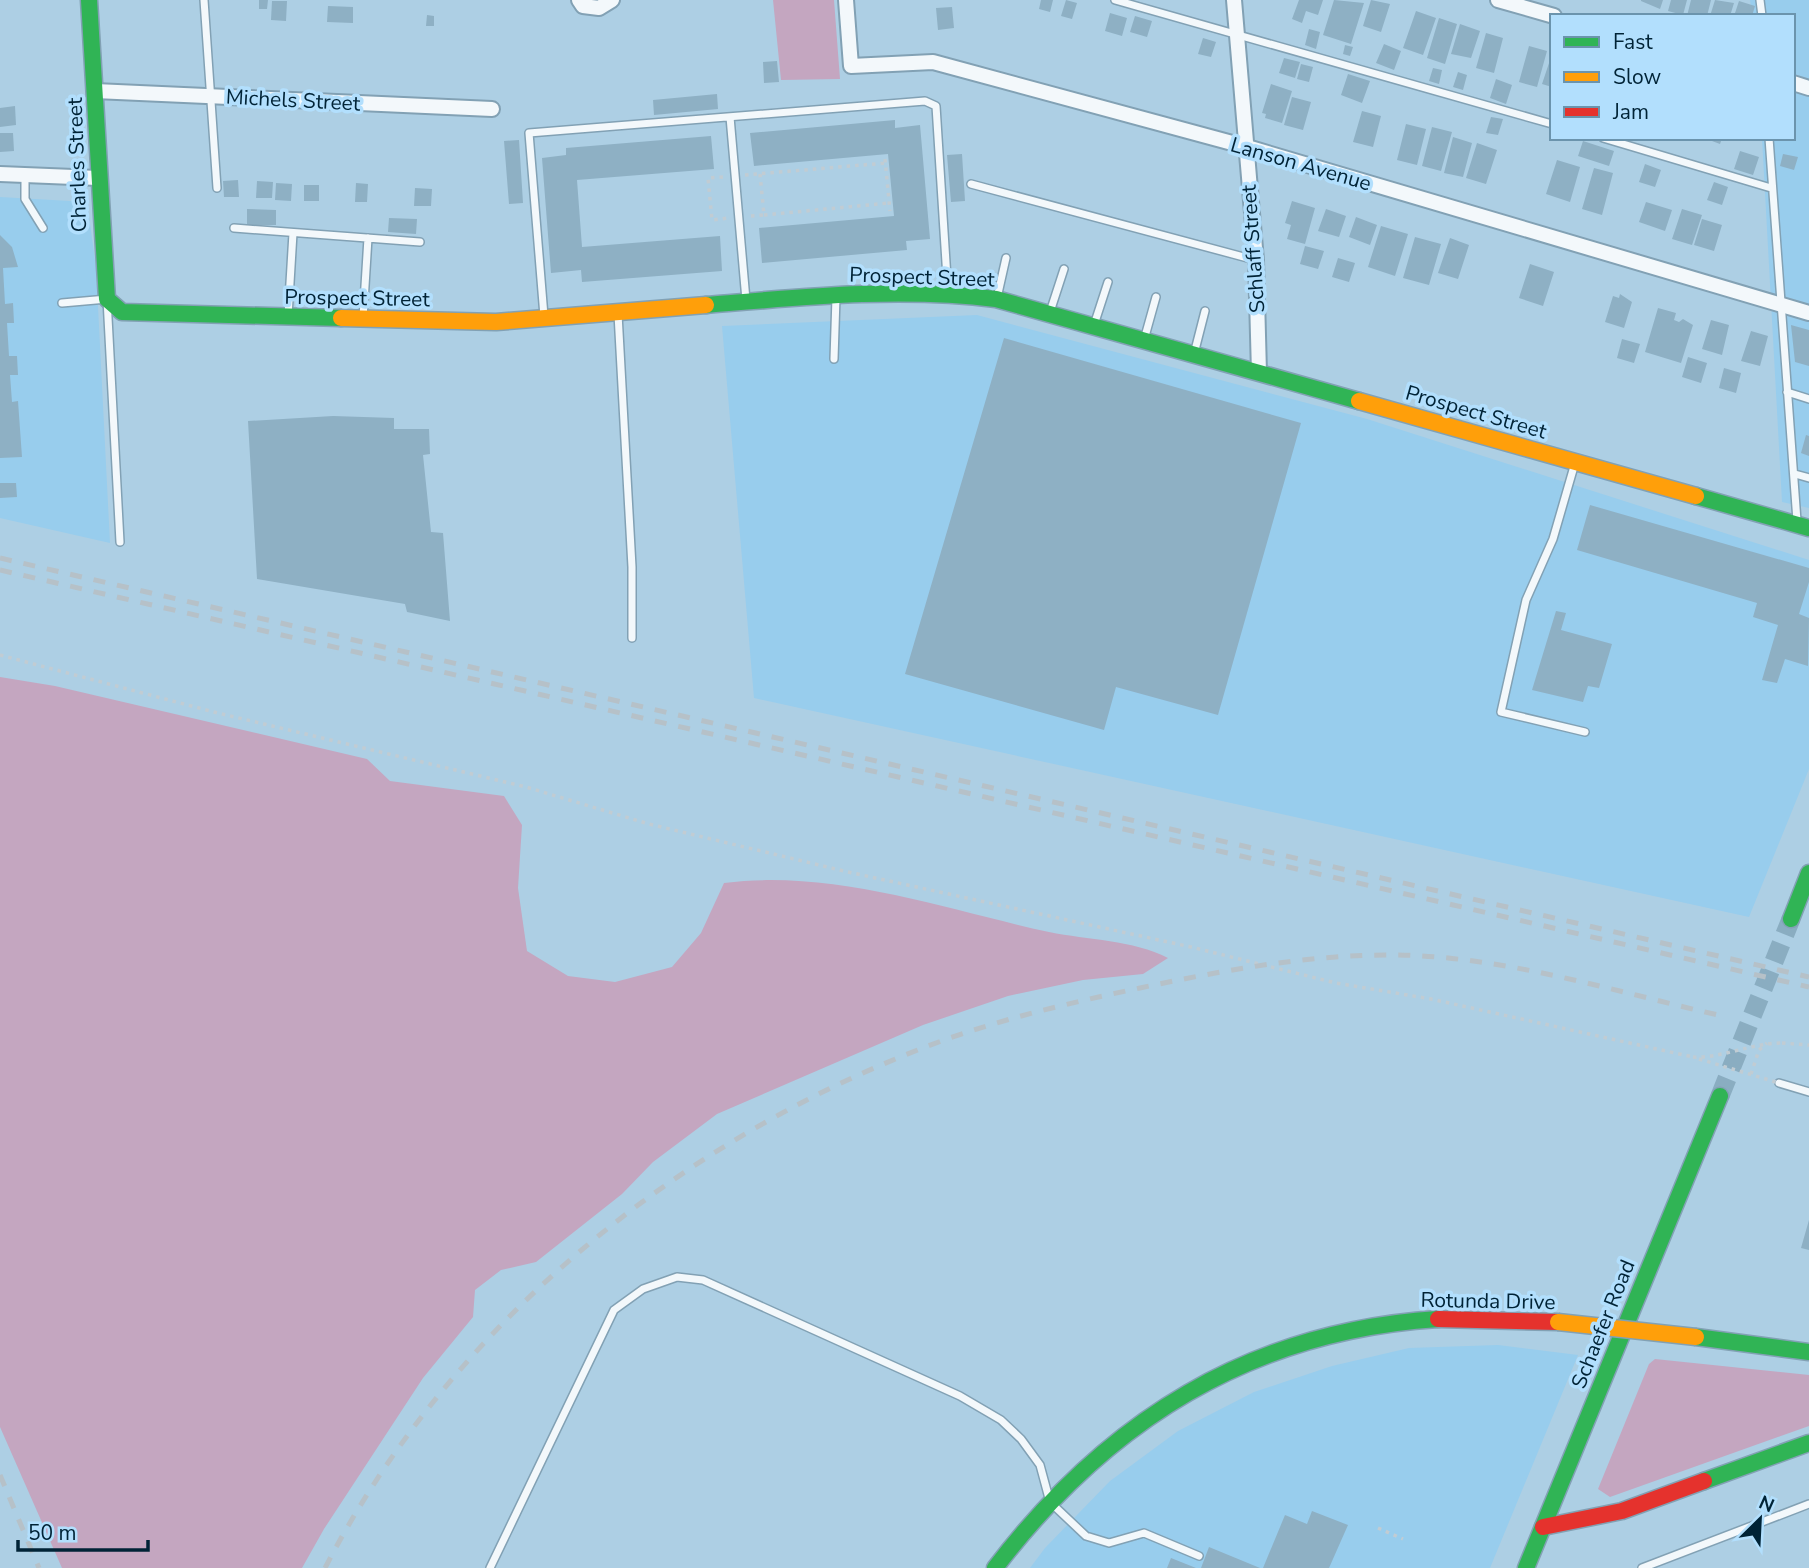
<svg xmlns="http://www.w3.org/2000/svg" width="1809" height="1568" font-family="'Nunito Sans',sans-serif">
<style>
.built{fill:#98cded}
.green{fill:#c4a6c0}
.building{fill:#8eb0c4}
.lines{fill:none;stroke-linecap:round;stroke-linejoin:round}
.secondary-tunnel{stroke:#8aadc1;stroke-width:19;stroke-dasharray:19 10;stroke-linecap:butt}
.lane-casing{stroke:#82a1b4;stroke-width:10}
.street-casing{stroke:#82a1b4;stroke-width:18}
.fast-casing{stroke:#82a1b4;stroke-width:19}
.slow-casing{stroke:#82a1b4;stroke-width:19}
.jam-casing{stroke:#82a1b4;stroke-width:19}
.path{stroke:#c1ccd3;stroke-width:3.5;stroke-dasharray:3.5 5;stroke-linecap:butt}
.lane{stroke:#f3f8fb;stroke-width:7}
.street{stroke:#f3f8fb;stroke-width:14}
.fast{stroke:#30b455;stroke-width:16}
.slow{stroke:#ff9f0a;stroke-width:16}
.jam{stroke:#e5322d;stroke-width:16}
.rail{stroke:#b6c1c8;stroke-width:5;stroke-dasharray:12 12;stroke-linecap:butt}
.slow-bridge-casing{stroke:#82a1b4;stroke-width:19;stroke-linecap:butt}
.path-bridge{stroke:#c1ccd3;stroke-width:3.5;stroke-dasharray:3.5 5;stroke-linecap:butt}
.slow-bridge{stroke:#ff9f0a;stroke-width:16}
.labels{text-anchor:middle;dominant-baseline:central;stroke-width:7;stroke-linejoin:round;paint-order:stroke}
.street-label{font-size:21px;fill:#002336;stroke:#b2dffd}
</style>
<rect width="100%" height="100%" fill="#adcfe4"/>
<path class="built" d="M1750 0H1809V508L1782 502 1762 138H1793V16H1752Z
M0 197 87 202 96 267 110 543 0 518Z
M977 315 1367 419 1809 560V769L1749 917 754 698 722 326Z
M1498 1345 1578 1355 1490 1568H1030L1045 1548 1110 1481 1178 1431 1254 1392 1332 1366 1409 1348Z"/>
<path class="green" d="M773 0H834L840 79 781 80Z
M0 677 55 686 367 759 390 781 504 796 522 825 518 888 527 951 568 976 615 982 672 967 701 933 724 883C833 869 943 909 1049 932 1088 940 1133 940 1168 958L1143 974 1083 980 1008 996 923 1025 717 1114 653 1162 622 1194 536 1262 501 1270 475 1290 473 1317 423 1378 324 1529 302 1568H62L0 1427Z
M1655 1359 1809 1375V1426L1610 1497 1598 1489 1649 1364Z"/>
<path class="building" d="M259 0H268L267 9H259Z
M1041 0H1053L1050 12 1039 9Z
M1066 0 1077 3 1072 19 1061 16Z
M1299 0H1323L1318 15 1306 11 1302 23 1292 19Z
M1334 0 1364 3 1351 44 1323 35Z
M1371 0 1390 4 1381 32 1363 26Z
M1663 0 1660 9 1641 1V0Z
M1671 0H1687L1683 15 1668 11Z
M1691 0H1711L1707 16H1687Z
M1715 0 1734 3 1730 16H1710Z
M272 1H287L286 21 271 20Z
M1739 1 1755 6 1752 16H1734Z
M328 6 353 7V23L327 22Z
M952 7 954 28 938 30 936 8Z
M1416 11 1436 18 1423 55 1403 48Z
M1110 13 1127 18 1122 36 1105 31Z
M427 15 434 16V26H426Z
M1135 16 1152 21 1147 37 1130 32Z
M1439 18 1457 24 1445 64 1427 58Z
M1460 24 1480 31 1471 58 1451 54Z
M1309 29 1320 32 1316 49 1305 45Z
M1486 33 1503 38 1494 73 1476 68Z
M1203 38 1216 42 1211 57 1198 54Z
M1384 44 1401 51 1394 70 1376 63Z
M1345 45 1353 47 1350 56 1343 54Z
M1529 46 1547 51 1537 87 1519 82Z
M1552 54V87L1542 84Z
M1284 58 1300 62 1295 78 1279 73Z
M777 61 779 82 764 83 763 62Z
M1301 64 1313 67 1309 82 1297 79Z
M1433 68 1442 70 1439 84 1429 81Z
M1458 72 1467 75 1463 90 1453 87Z
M1348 74 1370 81 1362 103 1341 95Z
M1496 79 1512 85 1506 104 1490 98Z
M1271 84 1292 91 1282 123 1265 118 1266 114 1262 113Z
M717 94 718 109 654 115 653 100Z
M1292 97 1311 102 1303 130 1284 125Z
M15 106 16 125 0 127V108Z
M1362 111 1381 116 1373 147 1353 142Z
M1491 117 1503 119 1498 135 1486 133Z
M895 120V128L920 125 930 239 906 241 907 250 762 263 759 228 894 216 888 154 754 166 750 133Z
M1406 124 1426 129 1417 165 1397 160Z
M1432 127 1452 132 1441 171 1422 166Z
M0 133H13L14 151 0 152Z
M711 136 714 169 577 180 582 247 720 236 722 271 582 282 581 270 551 273 542 158 566 155V148Z
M1453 137 1472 143 1463 177 1444 173Z
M1704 138H1722L1720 144Z
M519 140 523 203 509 204 504 141Z
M1583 141 1614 151 1609 166 1578 156Z
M1477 143 1497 150 1486 184 1466 178Z
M1740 151 1759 157 1753 175 1734 169Z
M962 154 965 201 951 202 947 155Z
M1783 154 1798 157 1794 170 1780 166Z
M1557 160 1580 167 1570 202 1546 194Z
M1645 164 1661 170 1655 187 1639 182Z
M1594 168 1613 173 1602 215 1582 209Z
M238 180 239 197H224L223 181Z
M257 181 273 182 272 198H256Z
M1714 182 1728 187 1722 205 1707 200Z
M276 183 292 184 291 201 275 200Z
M356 183 368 184 367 202H355Z
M304 185H319V201H304Z
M415 188 432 189 431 206H414Z
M1292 201 1315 208 1305 244 1287 239 1291 225 1285 223Z
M1646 202 1672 210 1665 231 1639 222Z
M247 209 276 210V225H247Z
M1326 209 1346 216 1339 237 1318 231Z
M1682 209 1702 215 1692 245 1672 239Z
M1356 217 1377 225 1370 245 1349 237Z
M389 218 417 219 416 234 388 232Z
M1702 219 1722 225 1714 251 1694 245Z
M1381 226 1408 234 1395 276 1368 267Z
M0 235 12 247 18 267 3 268 5 304 13 303 14 323H7L9 356H17L18 375H10L12 402 18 401 22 457 0 458Z
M1415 237 1441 244 1429 285 1403 278Z
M1450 238 1469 245 1458 279 1438 273Z
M1305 246 1324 251 1318 269 1300 264Z
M1338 258 1355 263 1349 282 1332 277Z
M1530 264 1554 272 1543 306 1519 298Z
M1620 294 1632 302 1624 328 1605 322 1613 296 1619 298Z
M1658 308 1676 313 1674 320 1679 322 1683 319 1693 325 1681 363 1645 352Z
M1711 320 1729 325 1722 355 1702 349Z
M1791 325 1809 330V366L1795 362Z
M1751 331 1768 336 1760 366 1741 361Z
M1004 338 1301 423 1218 715 1116 687 1104 730 905 674Z
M1622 339 1640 344 1634 363 1617 358Z
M1688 357 1707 363 1701 383 1682 377Z
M1724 368 1741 373 1736 393 1719 388Z
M333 416 394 418V429H429L430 454 423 455 431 532 443 533 450 621 407 612 405 604 257 579 248 421Z
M1806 435 1809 436V456L1801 453Z
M0 483H16L17 497 0 498Z
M1590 505 1809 568V582L1799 614 1809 618 1808 666 1785 659 1777 683 1762 680 1778 625 1753 617 1757 603 1577 550Z
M1556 611 1566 613 1561 630 1612 644 1599 688 1588 686 1583 702 1532 690Z
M1809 1220V1250L1801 1248Z
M1312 1511 1348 1525 1329 1568H1263L1285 1515 1307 1524Z
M1209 1547 1260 1568H1201Z
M1171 1558 1196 1568H1167Z"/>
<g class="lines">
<path class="secondary-tunnel" d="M1720 1096 1791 919"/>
<defs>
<path id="lane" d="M204 0 217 188
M1115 0 1552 124
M1760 0 1762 16
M730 117 746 300
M1603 138 1771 188
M1769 138 1797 521
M25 176V199L43 228
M971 184 1255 260
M234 228 420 242
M997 298 1006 258
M62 303 107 299 120 542
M1050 312 1064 269
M618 314 632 567V638
M288 316 293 233
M544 316 529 133 925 101 936 106 948 294
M363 318 368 238
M1094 325 1108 282
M1144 340 1156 297
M1194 354 1205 311
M834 359 836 297
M1787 392 1809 399
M1575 463 1553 539 1526 600 1501 712 1585 732
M1795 474 1809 478
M1779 1083 1809 1092
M490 1568 614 1310 643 1289 677 1277 703 1280 960 1396 1001 1420 1021 1439 1040 1465 1050 1502 1086 1536 1109 1543 1144 1533 1199 1556
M1642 1568 1809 1504"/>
<path id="street" d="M579 0 583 6 599 8 612 0
M846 0 851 66 933 62 1247 147 1809 313
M1234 0 1256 260 1259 373
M1498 0 1554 16
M1793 83 1809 88
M95 91 492 109
M0 174 98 178"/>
<path id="fast" d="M89 0 107 299 122 312 341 318
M706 305C802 297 900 287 996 299L1359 401
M1696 496 1809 528
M1791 919 1809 873
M1696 1337 1809 1352
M1704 1481 1809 1443
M995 1568C1107 1421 1250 1331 1438 1319
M1526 1568 1720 1096"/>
<path id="slow" d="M341 318 496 322 706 305
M1359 401 1696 496"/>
<path id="jam" d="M1438 1319 1558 1322
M1543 1527 1622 1511 1704 1481"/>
</defs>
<use href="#lane" class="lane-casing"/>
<use href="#street" class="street-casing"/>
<use href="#fast" class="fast-casing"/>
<use href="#slow" class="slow-casing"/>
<use href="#jam" class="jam-casing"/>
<path class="path" d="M885 159 890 211
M745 175 886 163
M723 177 708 178 712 220 728 218
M764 215 889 203
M751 216 764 215 760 174
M0 655 214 712 526 787 649 824 848 872 1191 947 1336 983 1431 999 1693 1057
M1782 1043 1809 1045
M1751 1074 1759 1050 1767 1043
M1378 1528 1403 1539"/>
<use href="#lane" class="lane"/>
<use href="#street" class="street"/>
<use href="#fast" class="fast"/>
<use href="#slow" class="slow"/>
<use href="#jam" class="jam"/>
<path class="rail" d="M0 558 1809 977
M0 570 1809 987
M0 1475 39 1568
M325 1568C450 1326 676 1142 928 1046 996 1020 1069 1003 1140 988 1225 970 1311 954 1398 955 1507 957 1613 991 1718 1015"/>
<defs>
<path id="slow-bridge" d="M1558 1322 1696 1337"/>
</defs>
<use href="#slow-bridge" class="slow-bridge-casing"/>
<path class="path-bridge" d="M1693 1057C1719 1059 1751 1043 1782 1043
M1699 1059 1779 1083"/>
<use href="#slow-bridge" class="slow-bridge"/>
</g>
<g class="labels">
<g class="street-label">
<text transform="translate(293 100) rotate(3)">Michels Street</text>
<text transform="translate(1301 164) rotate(16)">Lanson Avenue</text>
<text transform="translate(77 165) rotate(-92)">Charles Street</text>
<text transform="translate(1253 249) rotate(-94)">Schlaff Street</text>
<text transform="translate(922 277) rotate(2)">Prospect Street</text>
<text transform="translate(357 298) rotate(1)">Prospect Street</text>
<text transform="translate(1476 412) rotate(16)">Prospect Street</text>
<text transform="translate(1488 1301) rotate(1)">Rotunda Drive</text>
<text transform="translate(1603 1324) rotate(-68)">Schaefer Road</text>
</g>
</g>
<rect x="1550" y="14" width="245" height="126" fill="#b2dffd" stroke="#6b94ad" stroke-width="2"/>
<rect x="1564" y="37" width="35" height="10" fill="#30b455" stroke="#6b94ad" stroke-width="2"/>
<text x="1613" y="49" font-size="21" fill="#002336">Fast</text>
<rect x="1564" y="72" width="35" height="10" fill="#ff9f0a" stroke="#6b94ad" stroke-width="2"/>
<text x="1613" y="84" font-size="21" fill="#002336">Slow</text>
<rect x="1564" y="107" width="35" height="10" fill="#e5322d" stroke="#6b94ad" stroke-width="2"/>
<text x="1613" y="119" font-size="21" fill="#002336">Jam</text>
<g transform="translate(1760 1519) rotate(24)" stroke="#b2dffd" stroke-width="5" paint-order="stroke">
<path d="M0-5L12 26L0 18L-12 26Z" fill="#002336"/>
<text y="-10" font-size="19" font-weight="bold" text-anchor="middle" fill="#002336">N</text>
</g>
<path d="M18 1540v10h130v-10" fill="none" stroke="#002336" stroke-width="3.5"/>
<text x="28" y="1540" font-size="21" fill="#002336" stroke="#b2dffd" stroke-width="5" paint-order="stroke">50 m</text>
</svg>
